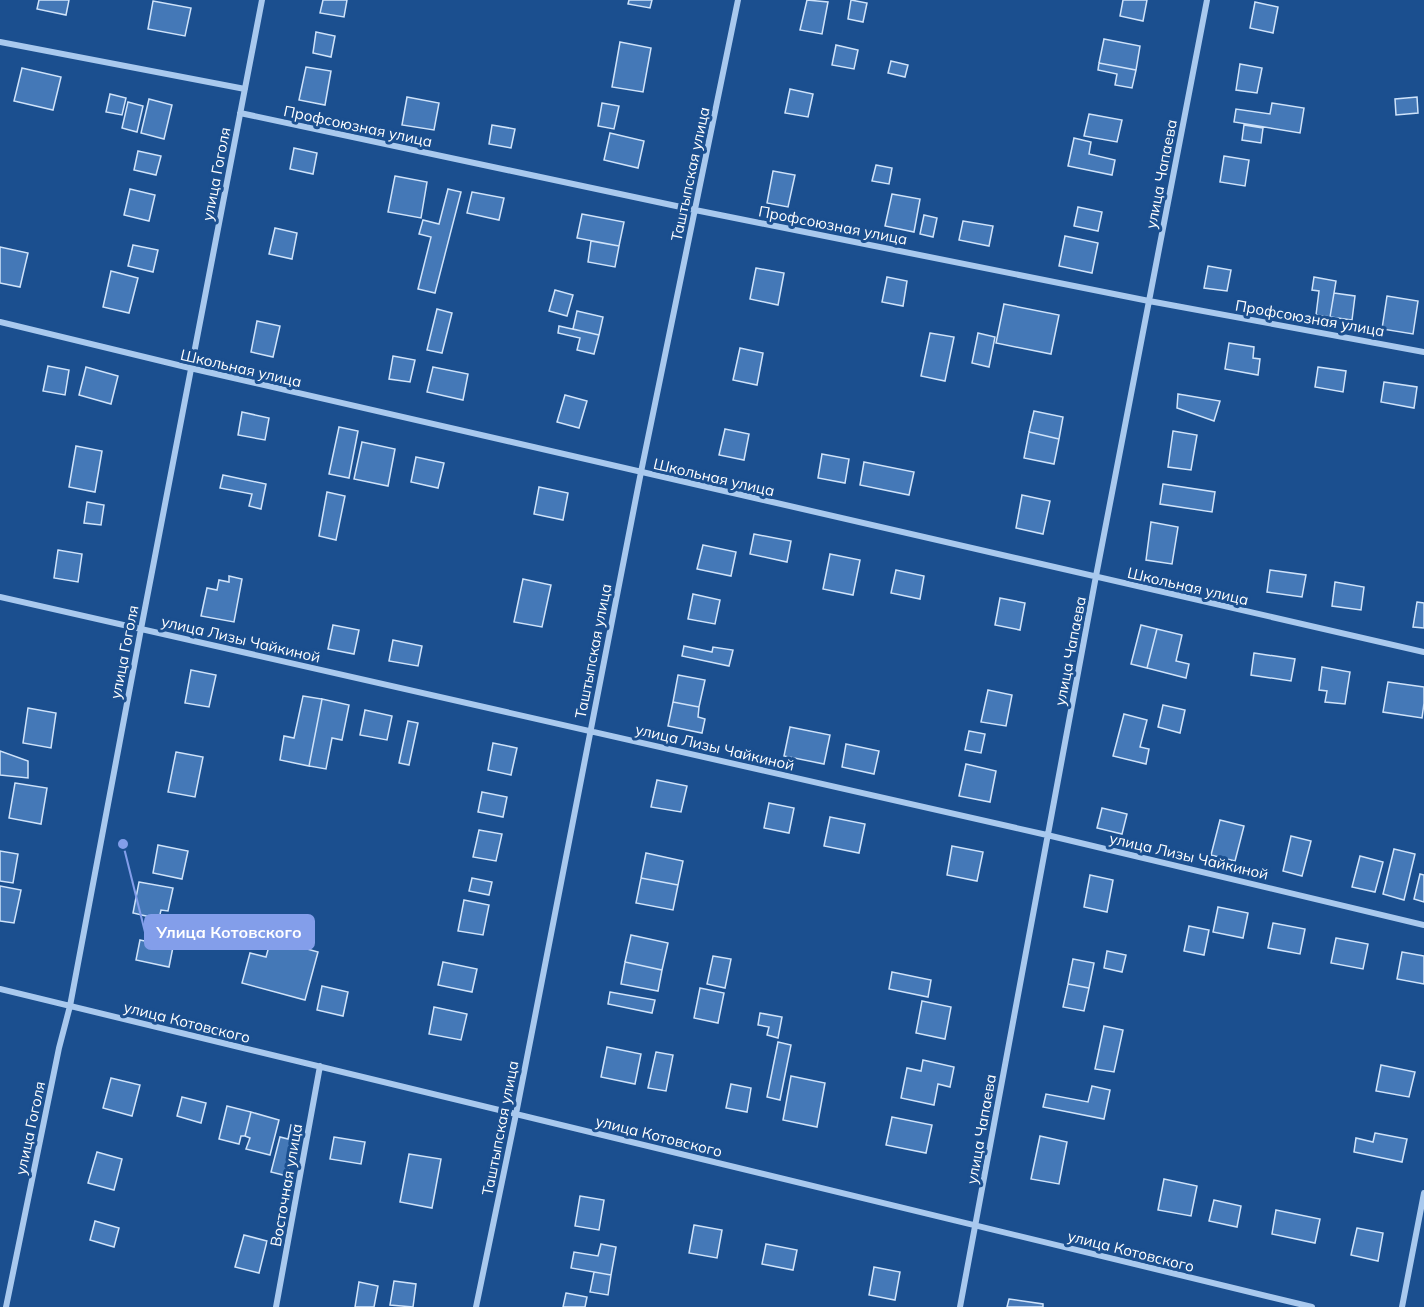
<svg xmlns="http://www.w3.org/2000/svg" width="1424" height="1307" font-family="Mulish,sans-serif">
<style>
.building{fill:#4478b7;stroke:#cfe3fa;stroke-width:1.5}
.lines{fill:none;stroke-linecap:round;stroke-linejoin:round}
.minor{stroke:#a9c9ee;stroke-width:6}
.labels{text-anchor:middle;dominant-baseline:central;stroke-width:6;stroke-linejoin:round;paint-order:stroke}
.street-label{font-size:15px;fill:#fff;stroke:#1b4f8f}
.leader{fill:none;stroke:#839eea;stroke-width:2}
.callout-dot{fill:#839eea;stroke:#1b4f8f;stroke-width:2}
.callout{fill:#839eea;stroke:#839eea;stroke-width:2}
.callout-label{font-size:16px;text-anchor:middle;font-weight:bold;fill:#fff}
</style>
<rect width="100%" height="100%" fill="#1b4f8f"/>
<path class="building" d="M39 0H69L66 15 37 9Z
M323 0H347L344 17 320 13Z
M629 0H652L650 8 628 4Z
M807 0 828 2 822 34 800 30Z
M851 0 867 3 863 22 848 19Z
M1123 0H1147L1143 21 1120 16Z
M153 1 191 8 185 36 148 29Z
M1255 2 1278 7 1273 33 1250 28Z
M316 32 335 36 331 57 313 53Z
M1104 39 1140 46 1136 70 1099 63Z
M620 42 651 48 643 92 612 87Z
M836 45 858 50 854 69 832 65Z
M891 61 908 65 905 77 888 73Z
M1099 63 1136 70 1132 88 1115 85 1117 74 1098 70Z
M1240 64 1262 68 1257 93 1236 90Z
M306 67 331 71 325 105 299 100Z
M22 68 61 77 53 110 14 101Z
M790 89 813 94 808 117 785 113Z
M110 94 126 98 122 115 106 112Z
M407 97 439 103 434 130 402 125Z
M1417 97 1418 113 1396 115 1395 99Z
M149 99 172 105 164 139 141 133Z
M128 102 143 106 137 132 122 128Z
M602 103 619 106 614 129 598 126Z
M1272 103 1304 108 1300 133 1234 122 1236 109 1270 114Z
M1089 114 1122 120 1117 142 1084 136Z
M492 125 515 129 511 148 489 144Z
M1244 125 1263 128 1261 143 1242 140Z
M610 133 644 141 638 168 604 160Z
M1074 138 1091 142 1089 154 1115 160 1112 175 1068 166Z
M294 148 317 153 313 174 290 169Z
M138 151 161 156 156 175 134 170Z
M1224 156 1249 160 1245 186 1220 182Z
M876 165 892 168 889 184 872 181Z
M773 171 795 175 788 207 767 203Z
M395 176 427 182 421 218 388 212Z
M130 189 155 195 149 221 124 215Z
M448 189 461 192 435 293 418 289 431 237 419 234 423 220 439 224Z
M472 192 504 198 499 220 467 213Z
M892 194 920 199 914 232 885 226Z
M1078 207 1102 212 1098 231 1074 226Z
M582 214 624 222 619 246 577 238Z
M924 215 937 218 933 237 920 234Z
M963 221 993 226 989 246 959 240Z
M275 228 297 233 292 259 269 254Z
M1065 236 1098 243 1092 273 1059 266Z
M591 241 619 246 615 267 588 262Z
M133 245 158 250 153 272 128 266Z
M0 247 28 253 20 287 0 283Z
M1208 266 1231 270 1227 291 1204 288Z
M756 268 784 273 778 305 750 299Z
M111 271 138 278 129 313 103 307Z
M887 277 907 281 903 306 882 302Z
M1314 277 1336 281 1330 317 1316 315 1319 291 1312 290Z
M555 290 573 295 567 316 549 311Z
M1334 293 1355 296 1352 320 1330 317Z
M1387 296 1418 301 1413 334 1382 329Z
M1004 304 1059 315 1051 354 996 343Z
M437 309 452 313 442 353 427 350Z
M577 311 603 317 599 335 573 329Z
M257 321 280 326 273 357 251 352Z
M559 326 599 335 594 354 577 350 580 338 558 333Z
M930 333 954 337 945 381 921 376Z
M978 333 995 337 989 367 972 363Z
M1229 343 1254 347 1253 358 1260 359 1258 375 1225 369Z
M740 348 763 353 757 385 733 380Z
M393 356 415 360 410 382 389 379Z
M48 366 69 370 65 395 43 391Z
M86 367 118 376 111 404 79 395Z
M433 367 468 374 463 400 427 392Z
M1318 367 1346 371 1343 392 1315 387Z
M1384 382 1417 387 1414 408 1381 402Z
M1178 394 1220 401 1214 421 1177 408Z
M565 395 587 401 579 428 557 422Z
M1034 411 1063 417 1059 439 1029 432Z
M242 412 269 418 265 440 238 435Z
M339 427 358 431 349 478 329 474Z
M725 429 749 434 744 460 719 455Z
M1173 431 1197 435 1191 470 1168 467Z
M1029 432 1059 439 1054 464 1024 458Z
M362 442 395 449 388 486 354 479Z
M76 446 102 451 95 492 69 487Z
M822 454 849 459 845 483 818 478Z
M416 457 444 463 438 488 411 482Z
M864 462 914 472 909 495 860 485Z
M223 475 266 484 261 509 249 506 252 494 220 488Z
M1163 484 1215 492 1212 512 1160 504Z
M539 487 568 493 563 520 534 514Z
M327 492 345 496 336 540 319 536Z
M1022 495 1050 501 1043 534 1016 528Z
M87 502 104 505 101 525 84 523Z
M1151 522 1178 527 1172 564 1146 560Z
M754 534 791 541 787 562 750 554Z
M703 545 736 552 731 576 697 569Z
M58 550 82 554 78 582 54 578Z
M830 554 860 560 853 595 823 589Z
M896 570 924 576 920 599 891 593Z
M1270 570 1306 575 1302 597 1267 592Z
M229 576 242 579 234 622 201 616 207 588 217 590 219 580 229 582Z
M523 579 551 585 542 627 514 622Z
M1335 582 1364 587 1361 610 1332 606Z
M693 594 720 600 715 624 688 619Z
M1000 598 1025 603 1020 630 995 625Z
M1417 602 1424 603V628L1413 627Z
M333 625 359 630 354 654 328 649Z
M1141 625 1157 629 1147 668 1131 664Z
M1157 629 1182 635 1176 661 1189 664 1186 678 1147 668Z
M393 640 422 646 418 666 389 661Z
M684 646 712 652 713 647 733 650 729 666 682 656Z
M1254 653 1295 659 1291 681 1251 675Z
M1322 667 1350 672 1345 704 1325 702 1327 691 1319 690Z
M191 670 216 675 209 707 185 703Z
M678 675 705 680 699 707 673 702Z
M1388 682 1424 687V703L1422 718 1383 712Z
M988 690 1012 695 1006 726 981 722Z
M303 696 322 699 309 766 280 760 284 736 294 738Z
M322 699 349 705 342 740 332 738 326 769 309 766Z
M673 702 699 707 698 717 705 719 702 733 668 726Z
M1163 705 1185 710 1180 733 1158 727Z
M28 708 56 713 51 748 23 743Z
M365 710 392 716 387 740 360 735Z
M1124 714 1147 720 1140 747 1149 749 1146 764 1113 756Z
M408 721 418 723 409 765 399 763Z
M790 727 830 735 824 764 784 756Z
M969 731 985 734 981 753 965 750Z
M493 743 517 748 511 775 488 770Z
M846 744 879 751 874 774 842 767Z
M0 751 28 761V778L0 775Z
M176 752 203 757 195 797 168 792Z
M966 764 996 771 990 802 959 796Z
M657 780 687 786 681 812 651 807Z
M15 783 47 788 41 824 9 818Z
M482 792 507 797 503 817 478 812Z
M769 803 794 808 789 833 764 828Z
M1102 808 1127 814 1122 834 1097 828Z
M830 817 865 824 859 853 824 846Z
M1220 820 1244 826 1235 861 1211 855Z
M479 830 502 834 496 861 473 857Z
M1291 836 1311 841 1302 876 1283 871Z
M158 845 188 851 182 879 153 873Z
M952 846 983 852 977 881 947 875Z
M1394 849 1415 854 1404 900 1383 894Z
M0 851 18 854 13 883 0 881Z
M646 853 683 861 678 885 641 878Z
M1360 856 1383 862 1375 892 1352 887Z
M1420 874 1424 875V902L1414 899Z
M1090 875 1113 880 1107 912 1084 907Z
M472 878 492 882 489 895 469 891Z
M641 878 678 885 673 910 636 903Z
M139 882 173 888 168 911 161 910 159 919 133 913Z
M0 886 21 890 14 923 0 921Z
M464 900 489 905 483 935 458 931Z
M1218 907 1248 913 1243 938 1213 932Z
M178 915 205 921 202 937 174 931Z
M1273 923 1305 929 1300 954 1268 948Z
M1189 926 1209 930 1204 955 1184 951Z
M631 935 668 943 662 970 625 962Z
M1336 938 1368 944 1363 969 1331 963Z
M271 939 318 952 305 1000 242 983 250 953 266 957Z
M140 940 173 947 169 967 136 960Z
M1107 951 1126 955 1122 972 1104 968Z
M1402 952 1424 956V984L1397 979Z
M713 956 731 959 725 988 707 984Z
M1073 959 1094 963 1089 988 1068 984Z
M443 962 477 969 472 992 438 985Z
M625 962 662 970 658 991 621 984Z
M892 972 931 980 928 997 889 989Z
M1068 984 1089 988 1084 1011 1063 1007Z
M322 986 348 992 343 1016 317 1010Z
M700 988 724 993 718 1023 694 1018Z
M610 992 655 1000 652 1013 608 1004Z
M922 1001 951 1007 945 1039 916 1033Z
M434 1007 467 1014 461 1040 429 1034Z
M760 1013 782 1017 778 1038 767 1035 769 1027 758 1025Z
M1104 1026 1123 1030 1114 1072 1095 1069Z
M778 1042 791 1045 780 1100 767 1097Z
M607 1047 641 1054 635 1084 601 1077Z
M656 1052 673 1055 666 1091 648 1088Z
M923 1060 954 1067 950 1087 938 1084 934 1105 901 1098 907 1068 921 1071Z
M1381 1065 1415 1072 1409 1097 1376 1091Z
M791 1076 825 1083 817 1127 783 1120Z
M111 1078 140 1085 132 1116 103 1108Z
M731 1084 751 1088 747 1112 726 1108Z
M1092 1086 1110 1090 1104 1119 1043 1107 1046 1094 1088 1102Z
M182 1097 206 1103 201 1123 177 1116Z
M227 1106 251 1112 245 1136H241L239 1144 219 1139Z
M251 1112 279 1120 270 1155 246 1149 250 1138 245 1136Z
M892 1117 932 1125 926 1153 886 1145Z
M291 1125 300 1127 287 1176 271 1172 280 1137 288 1139Z
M1375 1133 1407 1139 1402 1162 1354 1152 1356 1138 1373 1142Z
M1040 1136 1067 1142 1059 1184 1031 1179Z
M334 1137 365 1142 361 1164 330 1159Z
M97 1152 122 1159 114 1190 88 1183Z
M409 1154 441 1159 432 1208 400 1202Z
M1164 1179 1197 1186 1191 1216 1158 1210Z
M580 1196 604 1200 599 1230 575 1226Z
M1214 1200 1241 1206 1237 1227 1209 1221Z
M1276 1210 1320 1219 1315 1243 1272 1234Z
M95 1221 119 1228 114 1247 90 1240Z
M694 1225 722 1230 717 1258 689 1253Z
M1357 1228 1383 1233 1378 1261 1351 1255Z
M244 1235 267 1241 259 1273 235 1267Z
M601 1244 616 1247 611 1275 571 1268 574 1252 598 1256Z
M766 1244 797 1250 793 1270 762 1264Z
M874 1267 900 1272 895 1300 869 1295Z
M594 1272 611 1275 608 1295 590 1292Z
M394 1281 416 1284 413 1307 390 1305Z
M359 1282 378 1286 374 1307H355Z
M566 1293 587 1297 585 1307H563Z
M1009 1299 1043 1304V1307H1007Z"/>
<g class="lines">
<path class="minor" d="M0 42 245 89
M240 113 695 210 1149 301 1424 352
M0 322 190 368 1424 652
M0 597 1047 835 1424 925
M0 989 1312 1307
M6 1307 59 1048 70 1006 141 629 262 0
M276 1307 320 1066
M476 1307 516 1114 641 472 738 0
M960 1307 1096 576 1207 0
M1402 1307 1424 1193"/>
</g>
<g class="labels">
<g class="street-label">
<text transform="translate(358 126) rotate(12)">Профсоюзная улица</text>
<text transform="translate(216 174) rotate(-79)">улица Гоголя</text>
<text transform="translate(690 174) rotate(-78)">Таштыпская улица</text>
<text transform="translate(1161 174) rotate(-79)">улица Чапаева</text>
<text transform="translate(833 225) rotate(11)">Профсоюзная улица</text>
<text transform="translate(1310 318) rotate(10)">Профсоюзная улица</text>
<text transform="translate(241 368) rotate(13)">Школьная улица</text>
<text transform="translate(714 477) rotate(13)">Школьная улица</text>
<text transform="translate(1188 586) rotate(13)">Школьная улица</text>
<text transform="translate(241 639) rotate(13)">улица Лизы Чайкиной</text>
<text transform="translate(593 651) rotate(-79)">Таштыпская улица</text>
<text transform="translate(1070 651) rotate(-79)">улица Чапаева</text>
<text transform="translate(124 652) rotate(-79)">улица Гоголя</text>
<text transform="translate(715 747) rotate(13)">улица Лизы Чайкиной</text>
<text transform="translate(1189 856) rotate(13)">улица Лизы Чайкиной</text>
<text transform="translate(187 1022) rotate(14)">улица Котовского</text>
<text transform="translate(30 1128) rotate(-78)">улица Гоголя</text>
<text transform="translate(500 1128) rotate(-79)">Таштыпская улица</text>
<text transform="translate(981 1129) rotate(-80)">улица Чапаева</text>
<text transform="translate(659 1136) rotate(14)">улица Котовского</text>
<text transform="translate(286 1185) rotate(-80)">Восточная улица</text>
<text transform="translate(1131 1251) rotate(14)">улица Котовского</text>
</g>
</g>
<path class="leader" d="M123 844L145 932"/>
<circle class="callout-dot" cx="123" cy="844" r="6"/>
<rect class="callout" x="145" y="915" width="169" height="34" rx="6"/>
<g class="callout-label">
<text x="229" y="938">Улица Котовского</text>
</g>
</svg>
